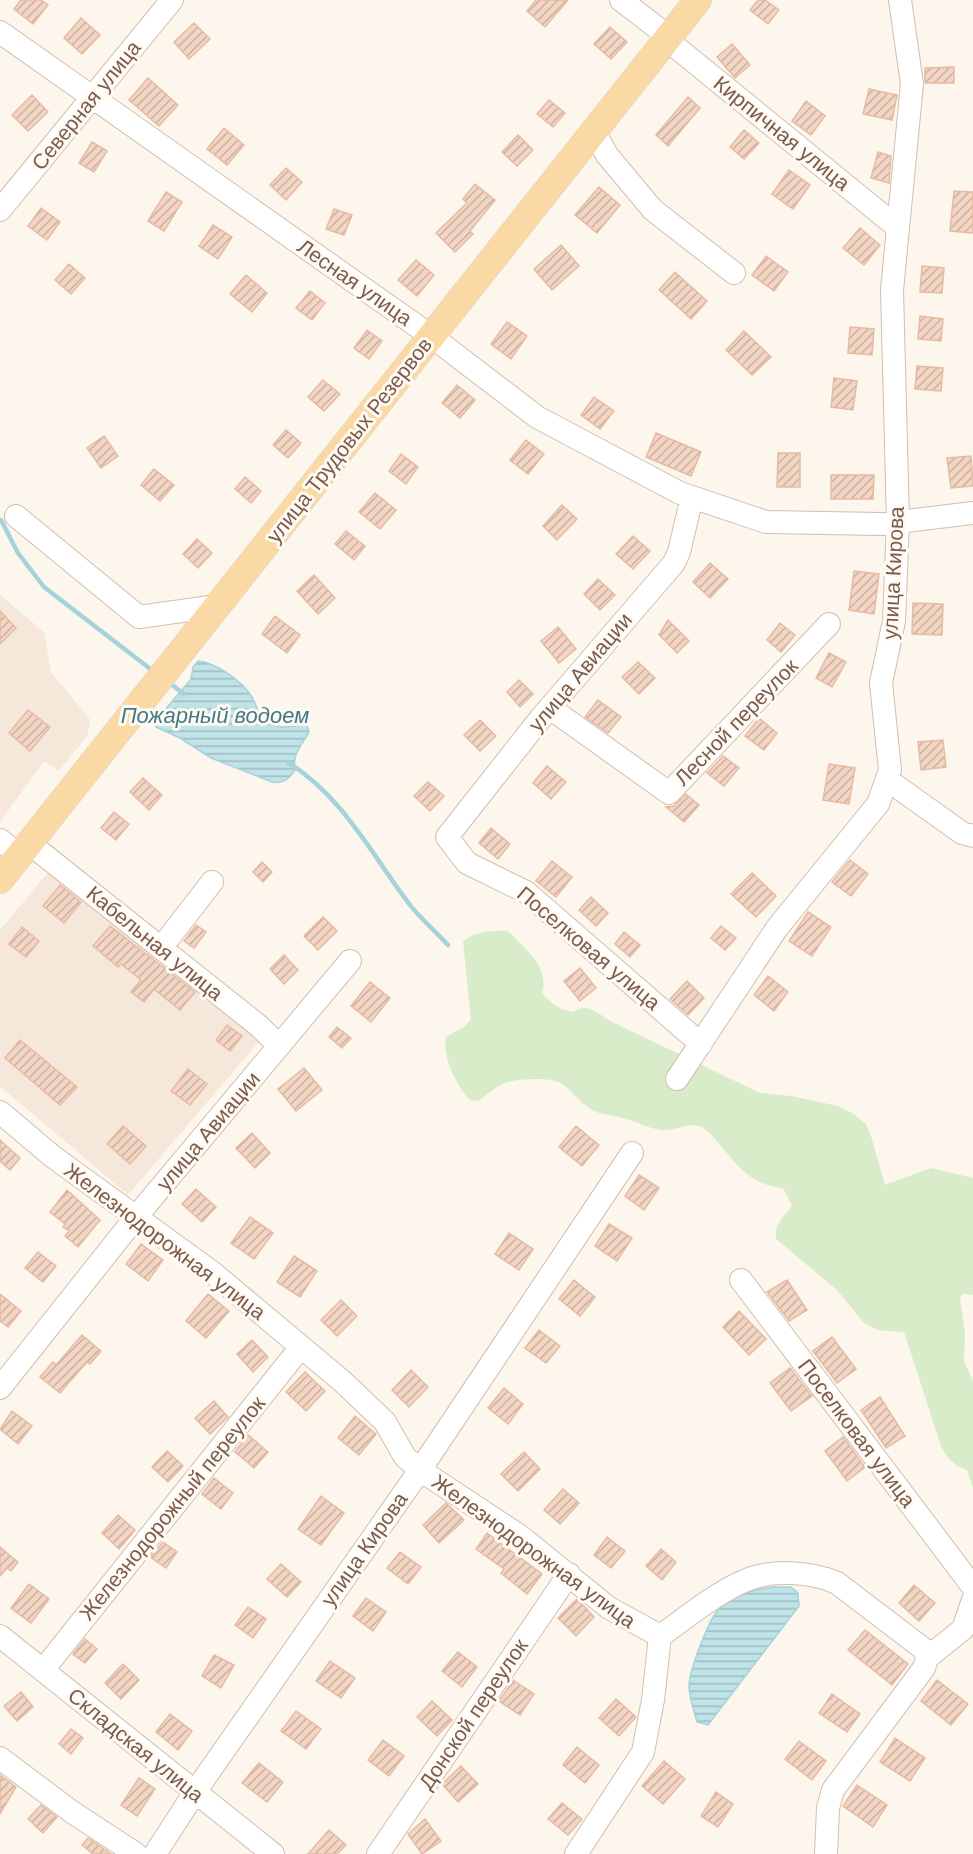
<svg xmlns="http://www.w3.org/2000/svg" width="973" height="1854" font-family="Arial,sans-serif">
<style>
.residential{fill:#f5e8da}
.green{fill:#d8ecc9}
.water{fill:url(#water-rules);stroke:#a5d3da;stroke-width:1.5}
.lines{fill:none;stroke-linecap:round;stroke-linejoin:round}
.stream{stroke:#a5d3da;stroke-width:4.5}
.building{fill:url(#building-hatch);stroke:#e6bba3;stroke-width:1.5}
.minor-casing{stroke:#d1beb0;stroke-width:24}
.major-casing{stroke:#dad1cd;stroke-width:28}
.minor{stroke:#fff;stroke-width:22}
.major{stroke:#fbd9a5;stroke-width:27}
.labels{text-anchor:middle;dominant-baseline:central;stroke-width:6;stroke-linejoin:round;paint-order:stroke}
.street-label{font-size:21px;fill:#7a5c4d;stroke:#fffaf3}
.water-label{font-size:22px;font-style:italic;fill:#437c86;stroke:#fffaf3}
</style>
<defs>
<pattern id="water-rules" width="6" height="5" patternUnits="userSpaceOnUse" patternTransform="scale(1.5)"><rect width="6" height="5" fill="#bfe3e8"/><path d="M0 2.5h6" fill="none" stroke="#a0bbbe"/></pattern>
<pattern id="building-hatch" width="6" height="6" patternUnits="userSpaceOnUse" patternTransform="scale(1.5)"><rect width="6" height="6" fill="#f3d5c3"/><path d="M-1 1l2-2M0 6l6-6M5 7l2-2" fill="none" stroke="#cab0a1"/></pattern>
</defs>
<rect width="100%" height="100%" fill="#fdf6ec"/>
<path class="residential" d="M0 595 44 632 51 672 89 718 90 725 87 736 59 771 44 761 0 822Z
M50 870 262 1038 128 1195 0 1086V930Z"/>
<path class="green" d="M508 931C525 949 550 966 542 993 551 1003 559 1010 573 1012 588 1002 597 1013 610 1021L760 1093 791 1096 838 1106 854 1114 866 1124 871 1136 885 1185 931 1168 973 1178V1295L963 1294 960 1297 965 1334 964 1361 973 1381V1488L967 1470C954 1465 947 1459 941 1446L904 1332 877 1330 863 1322 837 1290 776 1239C774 1222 785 1217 792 1205L783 1188C743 1185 732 1154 706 1130 694 1119 677 1131 663 1130 648 1129 634 1120 619 1117 607 1114 600 1115 589 1108 578 1101 570 1087 558 1082 548 1077 519 1079 508 1082 482 1089 477 1124 454 1076 448 1064 444 1051 446 1037L465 1026 471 1019 463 942C474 931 494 930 508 931Z"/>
<path class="water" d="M198 661C217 663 242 681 252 697 258 708 258 717 270 724 283 730 294 725 307 725L309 732C302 746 292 753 295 770 289 779 283 784 272 782L211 758 180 738 156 727 158 718 191 679 193 667Z
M772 1587H791L798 1593 799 1606 708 1725 697 1722C694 1711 689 1697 689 1686 689 1674 696 1657 700 1646 717 1602 725 1595 772 1587Z"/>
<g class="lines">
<path class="stream" d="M1 520 18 553 44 587 153 671
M167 681 184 694
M289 763C343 797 372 855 410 905 421 919 436 932 448 945"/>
</g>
<path class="building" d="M21 0H41L48 5 33 24 14 9Z
M536 0H568L545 27 527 11Z
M758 0H765L779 10 768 24 750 10Z
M81 18 100 35 82 54 64 38Z
M194 23 210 39 189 59 174 42Z
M610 27 627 42 611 59 594 44Z
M732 44 750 65 735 78 717 57Z
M954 67V83H925V68Z
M148 78 178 105 159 126 129 100Z
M869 89 897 95 892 120 863 114Z
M32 95 48 112 28 131 12 115Z
M688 97 700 108 668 146 656 135Z
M549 100 565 113 553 127 537 114Z
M806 101 825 116 811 135 792 121Z
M224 128 244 145 227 165 207 149Z
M744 130 759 143 744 159 730 147Z
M518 135 533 150 517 166 502 152Z
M92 142 107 151 94 172 79 163Z
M878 152 891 156 889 183 871 178Z
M286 168 302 182 286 200 270 185Z
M789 170 810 185 793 209 772 194Z
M475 184 495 200 470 231 473 234 455 252 436 233 467 203 463 199Z
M599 187 620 205 597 233 575 215Z
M954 191 973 192V233L950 231Z
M166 192 182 202 164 231 148 221Z
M41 208 60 222 47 240 28 226Z
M334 209 352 215 344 235 326 229Z
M213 225 232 237 218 259 199 246Z
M860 228 880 245 864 265 843 248Z
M561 245 579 266 552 290 534 269Z
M766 256 788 272 774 291 752 275Z
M416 260 434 275 417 296 398 280Z
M69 264 85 278 71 294 55 280Z
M922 266 944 268 942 293 920 292Z
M675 272 707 301 691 319 659 290Z
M246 275 267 293 252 312 230 294Z
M310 291 325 303 312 320 296 308Z
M920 316 943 319 941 341 918 339Z
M507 322 527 336 511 359 491 344Z
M850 327 874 329 872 355 848 353Z
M367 330 382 341 369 359 354 348Z
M744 331 771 357 752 375 726 350Z
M917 366 943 368 941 391 915 389Z
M834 378 857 381 853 410 831 407Z
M323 380 340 394 324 411 308 397Z
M457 385 475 400 460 418 442 403Z
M594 397 614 411 600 429 581 415Z
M286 430 301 443 288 458 273 445Z
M656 433 701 452 691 476 646 457Z
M104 436 118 456 101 468 87 448Z
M526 440 544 454 528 474 510 460Z
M778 453H800V487H777Z
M401 454 418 467 406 484 389 471Z
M971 456 973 486 951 488 947 458Z
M154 469 174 485 160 501 141 485Z
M831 475H874L873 499H831Z
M245 477 261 491 251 503 235 489Z
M375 493 396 510 380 529 359 512Z
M562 505 577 519 557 540 543 526Z
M346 531 365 546 354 560 335 544Z
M633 536 650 551 633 569 616 554Z
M197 539 212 553 198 568 183 554Z
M710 563 728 579 710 598 693 582Z
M854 571 879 574 874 614 849 610Z
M314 575 335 598 318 614 297 591Z
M598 579 615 595 600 610 584 594Z
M913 603 943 604 942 635 912 634Z
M0 611 16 628 0 644Z
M275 616 300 635 287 653 262 634Z
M668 620 689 641 677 653 659 635Z
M780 623 795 635 781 652 767 640Z
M558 627 576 649 559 663 541 641Z
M829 653 846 662 832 687 816 678Z
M638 662 655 678 639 694 622 677Z
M519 680 533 694 520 707 507 692Z
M598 700 621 717 608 733 585 717Z
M28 710 50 727 30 751 9 733Z
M759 718 777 733 764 750 745 736Z
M480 720 496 736 480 751 464 735Z
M943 740 946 767 921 770 918 742Z
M723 756 739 768 724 786 707 773Z
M829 764 855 768 849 804 823 800Z
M547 766 566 782 551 799 533 783Z
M143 778 162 795 149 810 130 792Z
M428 782 444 796 430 811 414 796Z
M686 794 699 805 684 822 666 807 674 806Z
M114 812 129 824 116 840 101 828Z
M491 828 510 844 498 859 479 843Z
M850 860 868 874 851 896 832 882Z
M552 861 572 877 556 897 536 881Z
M262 862 272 872 263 882 253 872Z
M752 873 776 896 756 917 731 894Z
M60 885 81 902 64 923 43 906Z
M591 897 608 913 596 926 579 910Z
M808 912 831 927 812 956 789 941Z
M323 917 337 931 318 950 304 936Z
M196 925 206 932 194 948 184 941Z
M110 926 195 992 180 1010 154 989 144 1002 131 992 141 980 121 964 118 967 93 946Z
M721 926 736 938 725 950 711 938Z
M22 927 39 941 26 957 9 944Z
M624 932 640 945 630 957 615 944Z
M284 955 298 970 284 984 270 969Z
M580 968 596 988 580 1001 564 981Z
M768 976 788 992 774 1011 754 995Z
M687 981 704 998 688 1015 670 999Z
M370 982 390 998 371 1022 351 1006Z
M227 1025 242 1036 230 1051 216 1040Z
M337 1027 351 1038 342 1048 329 1037Z
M20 1040 77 1087 60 1105 5 1058Z
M304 1068 322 1090 296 1111 278 1089Z
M188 1069 207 1084 190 1105 171 1091Z
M123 1126 146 1146 130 1164 107 1144Z
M576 1126 599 1145 582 1166 559 1147Z
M252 1133 270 1153 255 1168 236 1148Z
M0 1140 20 1158 10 1170 0 1161Z
M639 1175 659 1188 644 1210 625 1196Z
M196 1189 216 1207 202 1222 182 1204Z
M67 1190 100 1220 78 1247 65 1236 69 1231 63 1227 65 1224 50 1212Z
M250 1217 273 1233 254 1259 231 1243Z
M609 1224 632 1238 617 1261 595 1246Z
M509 1233 533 1249 519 1270 495 1254Z
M141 1244 163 1260 148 1281 126 1264Z
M38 1252 56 1266 43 1282 25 1268Z
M294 1256 317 1271 300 1297 277 1282Z
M574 1280 595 1297 580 1316 559 1299Z
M787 1280 807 1310 789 1321 767 1292Z
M0 1294 21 1311 8 1327 0 1321Z
M208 1294 229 1311 206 1338 186 1321Z
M341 1300 357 1316 337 1336 321 1320Z
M739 1311 766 1339 749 1355 723 1327Z
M539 1330 560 1346 546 1363 525 1348Z
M82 1335 101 1351 90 1364 87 1362 60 1393 40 1377 53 1362 56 1365Z
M832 1337 856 1369 837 1383 813 1351Z
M252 1340 268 1357 253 1372 237 1354Z
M790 1368 812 1396 791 1411 770 1383Z
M411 1370 428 1387 409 1407 392 1390Z
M305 1372 325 1391 306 1411 286 1392Z
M504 1388 523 1404 508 1424 488 1408Z
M880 1397 905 1436 886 1448 861 1410Z
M214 1401 228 1417 210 1434 195 1418Z
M12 1411 32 1426 18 1444 0 1429Z
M355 1416 376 1434 359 1455 338 1438Z
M248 1435 268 1452 254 1468 235 1452Z
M843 1437 865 1467 847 1481 825 1451Z
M167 1451 183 1466 168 1482 152 1467Z
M524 1452 540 1469 518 1491 501 1474Z
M214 1478 233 1493 221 1509 202 1494Z
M563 1489 579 1503 560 1524 544 1510Z
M321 1496 344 1513 321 1545 298 1529Z
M446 1503 464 1520 439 1543 423 1525Z
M118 1515 135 1530 119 1549 102 1533Z
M487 1533 542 1574 527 1594 501 1573 504 1569 476 1549Z
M607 1537 625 1551 611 1568 594 1555Z
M163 1542 177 1552 166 1568 150 1557Z
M0 1547 18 1562 11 1571 7 1568 0 1576Z
M661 1549 676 1562 662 1580 646 1566Z
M400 1552 421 1567 408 1584 387 1568Z
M281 1564 301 1582 287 1597 267 1579Z
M29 1584 49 1599 31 1623 11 1608Z
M914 1585 935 1603 919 1621 899 1603Z
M366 1598 386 1612 373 1631 353 1616Z
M577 1599 594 1617 576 1636 558 1618Z
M248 1607 266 1619 253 1638 235 1625Z
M865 1630 908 1664 892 1685 848 1650Z
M85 1639 97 1649 85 1663 73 1654Z
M458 1652 477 1667 462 1687 442 1671Z
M214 1655 234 1665 221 1688 202 1676Z
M330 1661 355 1678 341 1698 316 1681Z
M123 1664 139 1680 121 1699 105 1683Z
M513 1680 534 1694 520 1715 499 1701Z
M937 1680 968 1704 951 1725 921 1701Z
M21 1692 33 1707 17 1721 4 1706Z
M832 1694 860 1714 847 1732 819 1713Z
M616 1699 636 1717 619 1736 599 1718Z
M432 1701 452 1720 437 1736 417 1717Z
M296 1711 321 1729 306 1749 281 1731Z
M170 1714 192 1731 178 1750 156 1732Z
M71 1729 83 1738 71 1754 59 1744Z
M895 1738 925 1758 910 1781 880 1762Z
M383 1740 404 1756 389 1776 368 1760Z
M799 1741 826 1761 812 1780 785 1759Z
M577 1747 599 1765 585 1783 563 1765Z
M664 1761 685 1779 663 1804 642 1786Z
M259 1763 283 1782 267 1802 242 1783Z
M461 1766 478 1784 458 1802 442 1784Z
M0 1775 16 1787 0 1814Z
M139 1778 155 1789 137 1816 121 1805Z
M857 1785 887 1805 873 1827 843 1806Z
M716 1792 733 1804 718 1827 701 1816Z
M562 1803 582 1819 568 1835 548 1819Z
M41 1805 57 1817 43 1833 28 1819Z
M425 1819 441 1841 422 1854 408 1834Z
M329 1830 346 1845 337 1854H308Z
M88 1838 111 1854H93L82 1845Z"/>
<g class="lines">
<defs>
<path id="minor" d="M621 0 669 37
M0 32 431 336 537 417 680 493 766 522 881 524 973 513
M666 39 897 227
M594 131 607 155 653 210 734 273
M0 210 172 0
M692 497 679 552 674 563 540 719 447 837 467 863 526 892 701 1044
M16 516 139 617 217 606
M550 708 669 793 829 624
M889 781 962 833 973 836
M0 840 19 855
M29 843 259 1026 279 1046
M161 948 212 882
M677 1079 777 928 878 804 890 770 881 683 894 621 898 522 892 290 912 84 900 0
M0 1112 52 1156 213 1273 342 1381 385 1422 405 1457 420 1470 520 1536 609 1608 660 1636
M741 1280 973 1587
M0 1388 136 1217 350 961
M0 1636 273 1854
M660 1636C686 1618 713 1595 742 1582 768 1569 811 1571 837 1583L925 1650 927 1658 924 1668 833 1790 828 1808 826 1854
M927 1658 963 1629 973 1600
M43 1670 301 1347
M0 1758 72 1812 136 1854
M155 1854 197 1789 420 1470 632 1153
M378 1854 569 1574
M576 1854 643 1752 653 1700 660 1636"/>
<path id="major" d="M0 880 698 0"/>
</defs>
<use href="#minor" class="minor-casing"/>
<use href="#major" class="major-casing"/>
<use href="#minor" class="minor"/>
<use href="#major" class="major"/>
</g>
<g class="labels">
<g class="street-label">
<text transform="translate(86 105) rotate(-51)">Северная улица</text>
<text transform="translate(782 133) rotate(39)">Кирпичная улица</text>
<text transform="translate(355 282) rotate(35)">Лесная улица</text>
<text transform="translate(349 440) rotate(-52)">улица Трудовых Резервов</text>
<text transform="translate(893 573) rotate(-87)">улица Кирова</text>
<text transform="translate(580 672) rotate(-50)">улица Авиации</text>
<text transform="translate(736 722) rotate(-46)">Лесной переулок</text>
<text transform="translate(155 943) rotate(39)">Кабельная улица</text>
<text transform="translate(589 948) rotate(40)">Поселковая улица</text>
<text transform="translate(208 1131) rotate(-50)">улица Авиации</text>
<text transform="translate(165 1241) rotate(37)">Железнодорожная улица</text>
<text transform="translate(857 1433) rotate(53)">Поселковая улица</text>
<text transform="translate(172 1508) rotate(-51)">Железнодорожный переулок</text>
<text transform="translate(364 1549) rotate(-55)">улица Кирова</text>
<text transform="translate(534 1551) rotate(36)">Железнодорожная улица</text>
<text transform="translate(473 1714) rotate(-56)">Донской переулок</text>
<text transform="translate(136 1745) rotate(39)">Складская улица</text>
</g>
<g class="water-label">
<text x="215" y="715">Пожарный водоем</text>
</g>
</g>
</svg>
